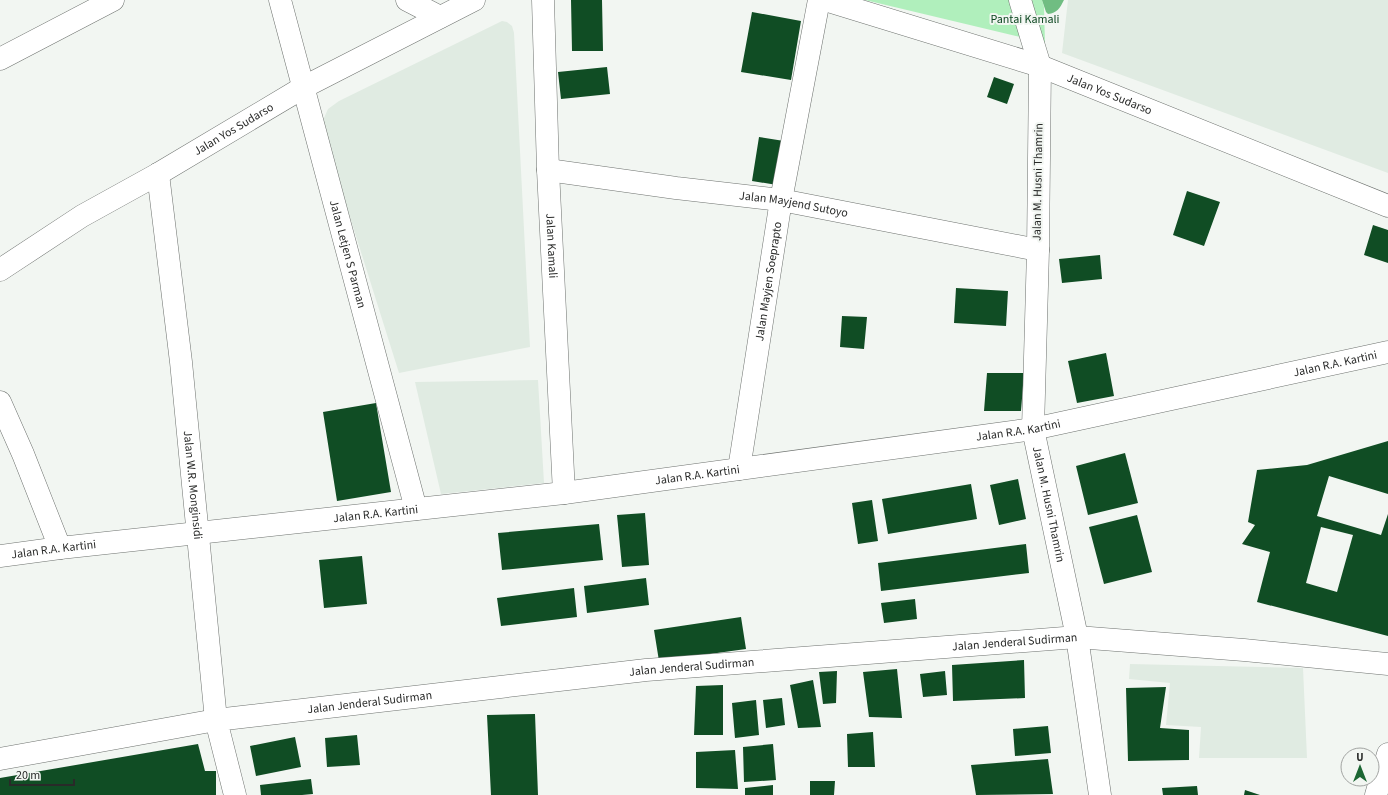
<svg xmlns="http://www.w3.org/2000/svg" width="1388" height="795" font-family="'Source Sans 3',sans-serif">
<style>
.built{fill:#e0ebe2}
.green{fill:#b0efbc}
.water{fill:#70bd82}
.building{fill:#104d24;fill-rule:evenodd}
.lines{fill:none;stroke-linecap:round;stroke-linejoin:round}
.minor-casing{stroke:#6e726f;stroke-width:23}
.tertiary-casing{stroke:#6e726f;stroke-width:23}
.secondary-casing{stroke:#6e726f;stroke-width:23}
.trunk-casing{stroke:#6e726f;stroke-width:23}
.minor{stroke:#fff;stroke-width:22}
.tertiary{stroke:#fff;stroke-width:22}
.secondary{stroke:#fff;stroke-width:22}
.trunk{stroke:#fff;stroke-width:22}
.labels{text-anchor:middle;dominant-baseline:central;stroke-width:4;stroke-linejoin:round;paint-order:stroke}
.park-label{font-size:12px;fill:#0d4721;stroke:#f2f6f2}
.street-label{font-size:12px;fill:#292a29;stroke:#f2f6f2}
</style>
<rect width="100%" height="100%" fill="#f2f6f2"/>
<path class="built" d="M1068 0H1388V173L1062 53Z
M502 21 507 22 512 26 514 33 530 347 399 373 322 128 324 118 328 109 339 101Z
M538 380 544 483 441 494 415 382Z
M1130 664 1303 668 1307 758H1199L1201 727 1166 725 1170 683 1129 679Z"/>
<path class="green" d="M865 0H1042L1044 7 1045 43Z"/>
<path class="water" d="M1042 0H1064C1060 8 1057 13 1048 14L1046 12Z"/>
<path class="building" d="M571 0H602L603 51H572Z
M752 12 801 21 791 80 741 72Z
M607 67 610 94 561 99 558 72Z
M994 77 1014 84 1007 104 987 97Z
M759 137 784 141 777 185 752 181Z
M1187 191 1220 202 1204 246 1173 235Z
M1373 225 1388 230V263L1364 255Z
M1100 255 1102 279 1062 283 1059 259Z
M956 288 1008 291 1006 326 954 323Z
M842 316 867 317 864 349 840 347Z
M1106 353 1114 396 1077 403 1068 361Z
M987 373H1024L1021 411H984Z
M376 403 391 492 337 501 323 412Z
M1388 441V494L1329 476 1317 516 1381 535 1388 514V636L1257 602 1270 552 1242 544 1255 525 1248 522 1257 470 1307 465ZM1321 527 1353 535 1337 592 1306 583Z
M1125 453 1138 503 1088 515 1076 466Z
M1018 479 1026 519 999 525 990 485Z
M971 484 977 519 888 534 882 499Z
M872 500 878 541 858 544 852 503Z
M645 513 649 565 622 567 617 515Z
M1137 515 1152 572 1104 584 1089 527Z
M599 524 603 560 502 570 498 533Z
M1026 544 1029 573 881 591 878 563Z
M362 556 367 604 324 608 319 560Z
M646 578 649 605 587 613 584 586Z
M574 588 577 617 501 626 497 598Z
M915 599 917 619 884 623 881 603Z
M741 617 746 649 659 661 654 630Z
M1024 660 1025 698 953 701 952 665Z
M897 669 902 718 869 717 863 672Z
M837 671 836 703 823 704 819 672Z
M945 671 947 695 923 697 920 674Z
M813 680 821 727 798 728 790 685Z
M723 685V735H694L696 686Z
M1166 687 1160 728 1189 730V760L1128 761 1126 688Z
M782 698 785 725 766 728 763 700Z
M756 700 759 735 735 738 732 703Z
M535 714 538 795H491L487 715Z
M1048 726 1051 753 1015 756 1013 729Z
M873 732 875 767H848L847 734Z
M357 735 360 765 327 767 325 738Z
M295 737 301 767 256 776 250 746Z
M198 744 205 771H216V795H0V778Z
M773 744 776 780 744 782 743 747Z
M735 750 738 789 696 788V752Z
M1048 759 1053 794 976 795 971 765Z
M311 779 313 794 302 795H261L260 785Z
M810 781H835L834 795H810Z
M773 785V795H745V788Z
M1197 786 1198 795H1163L1162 788Z
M1245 790 1260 795H1244Z"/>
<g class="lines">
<defs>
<g id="minor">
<path id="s1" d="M280 0 416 509"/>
<path d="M407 0 440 17"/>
<path id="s2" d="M543 0 548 170 564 493"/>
<path d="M1020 0 1040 66"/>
<path d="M0 59 113 0"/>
<path id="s3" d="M548 170 676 188 781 200 1038 250"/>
<path id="s4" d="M158 174 181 362 216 720"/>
<path d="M0 402 23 454 60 548"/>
<path id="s5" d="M739 469 781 200 819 0"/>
<path d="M1376 795 1388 754"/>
</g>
<g id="tertiary">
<path id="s6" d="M825 0 1040 66 1388 206"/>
<path id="s7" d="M0 270 82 216 158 174 304 87 474 0"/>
<path d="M0 759 216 720"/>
</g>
<g id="secondary">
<path id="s8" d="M1040 66 1038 250 1033 429 1077 637 1100 795"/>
<path id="s9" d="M235 795 216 720 646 670 1077 637 1244 650 1388 664"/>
</g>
<g id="trunk">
<path id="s10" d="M0 556 60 548 564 493 1033 429 1388 352"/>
</g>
</defs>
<use href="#minor" class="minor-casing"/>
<use href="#tertiary" class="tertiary-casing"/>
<use href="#secondary" class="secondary-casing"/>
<use href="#trunk" class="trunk-casing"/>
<use href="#minor" class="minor"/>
<use href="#tertiary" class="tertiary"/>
<use href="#secondary" class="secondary"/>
<use href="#trunk" class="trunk"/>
</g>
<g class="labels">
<g class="park-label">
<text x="1025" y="19">Pantai Kamali</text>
</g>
<g class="street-label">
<text stroke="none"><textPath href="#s6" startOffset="300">Jalan Yos Sudarso</textPath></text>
<text stroke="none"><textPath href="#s7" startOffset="273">Jalan Yos Sudarso</textPath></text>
<text transform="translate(1038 182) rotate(-89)">Jalan M. Husni Thamrin</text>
<text stroke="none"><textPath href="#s3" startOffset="248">Jalan Mayjend Sutoyo</textPath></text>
<text stroke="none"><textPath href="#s2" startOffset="246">Jalan Kamali</textPath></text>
<text stroke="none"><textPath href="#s1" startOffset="263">Jalan Letjen S Parman</textPath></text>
<text stroke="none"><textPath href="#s5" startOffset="190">Jalan Mayjen Soeprapto</textPath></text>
<text stroke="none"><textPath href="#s10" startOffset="1350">Jalan R.A. Kartini</textPath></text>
<text stroke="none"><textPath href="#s10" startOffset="1026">Jalan R.A. Kartini</textPath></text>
<text stroke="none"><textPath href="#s10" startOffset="702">Jalan R.A. Kartini</textPath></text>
<text stroke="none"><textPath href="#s4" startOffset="313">Jalan W.R. Monginsidi</textPath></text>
<text stroke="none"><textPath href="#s8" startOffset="440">Jalan M. Husni Thamrin</textPath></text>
<text stroke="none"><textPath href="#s10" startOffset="378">Jalan R.A. Kartini</textPath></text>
<text stroke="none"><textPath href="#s10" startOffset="54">Jalan R.A. Kartini</textPath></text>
<text stroke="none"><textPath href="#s9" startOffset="880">Jalan Jenderal Sudirman</textPath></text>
<text stroke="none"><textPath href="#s9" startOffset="556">Jalan Jenderal Sudirman</textPath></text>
<text stroke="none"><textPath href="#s9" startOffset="232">Jalan Jenderal Sudirman</textPath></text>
</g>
</g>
<g transform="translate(1360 767)"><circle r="19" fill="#f2f6f2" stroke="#a2a4a2"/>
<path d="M0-3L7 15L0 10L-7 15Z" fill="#1b6633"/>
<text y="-6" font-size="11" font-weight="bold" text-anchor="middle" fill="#292a29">U</text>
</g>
<path d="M10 779v6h64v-6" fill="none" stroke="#292a29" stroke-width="2"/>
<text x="16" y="779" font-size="12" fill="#292a29" stroke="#f2f6f2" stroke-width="3" paint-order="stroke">20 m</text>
</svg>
